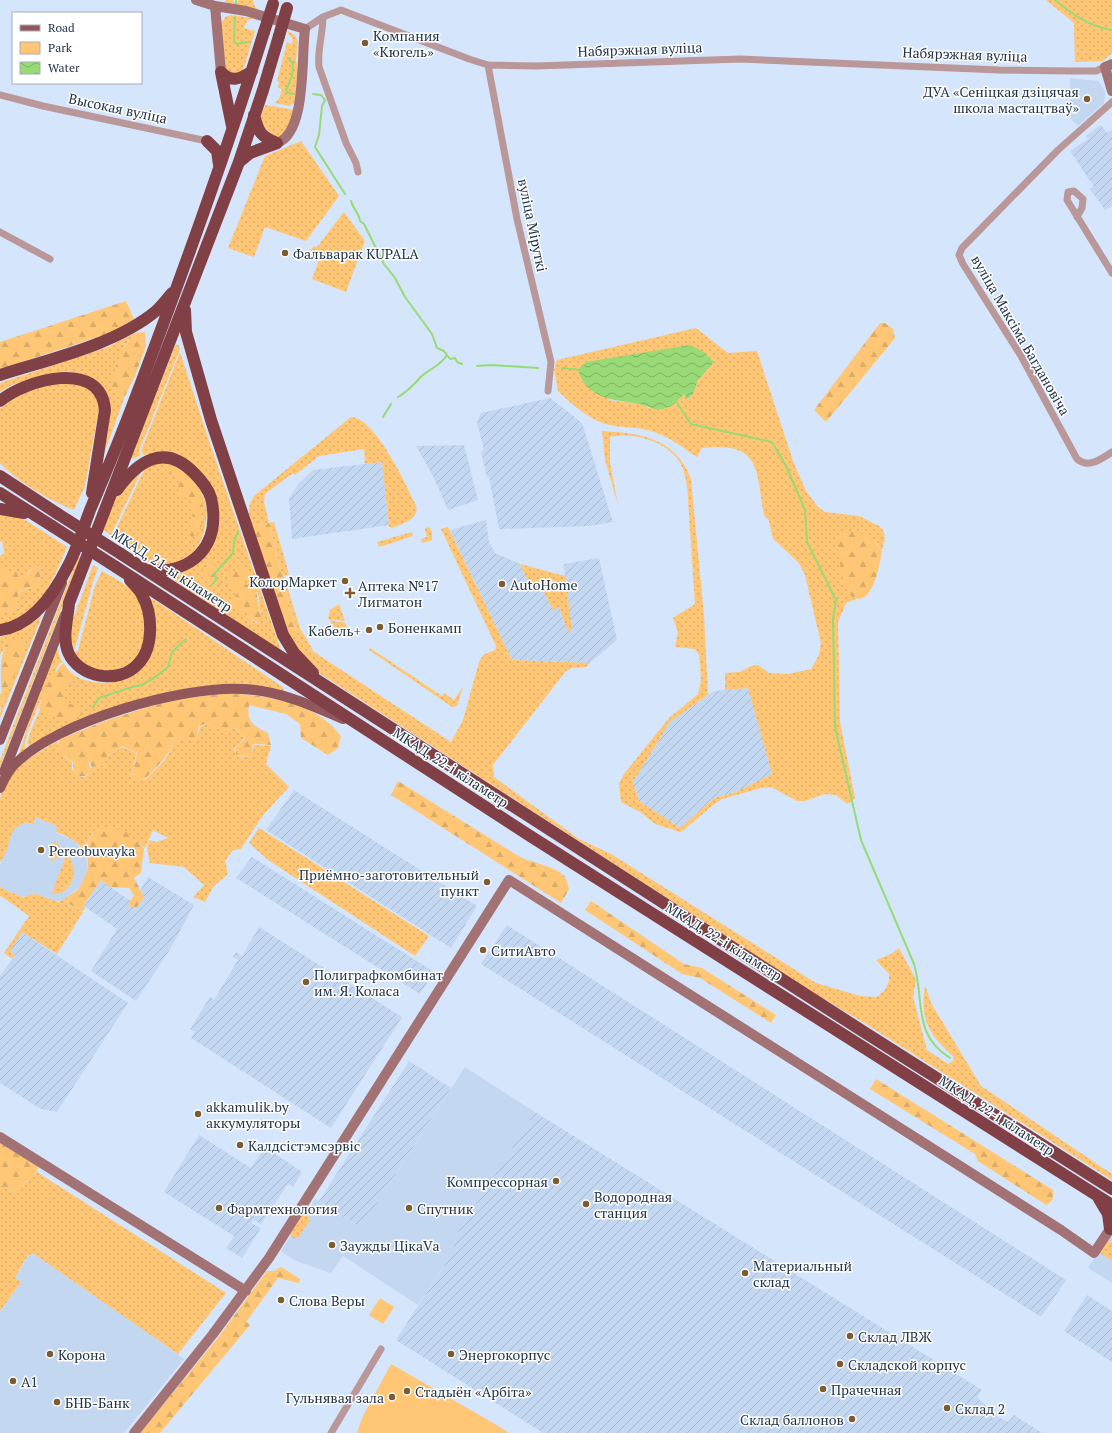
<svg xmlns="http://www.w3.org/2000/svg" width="1112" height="1433" font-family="'PT Serif',serif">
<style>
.built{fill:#c4d7f1}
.industrial{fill:url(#industrial-furrows)}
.grass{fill:url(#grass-dots);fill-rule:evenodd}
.forest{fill:url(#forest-firs)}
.green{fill:#ffc775}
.water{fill:url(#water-waves)}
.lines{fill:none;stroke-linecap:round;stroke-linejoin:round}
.stream{stroke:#98da75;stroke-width:2}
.street{stroke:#ba9799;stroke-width:7}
.secondary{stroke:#a37275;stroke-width:10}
.primary{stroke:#91575b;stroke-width:10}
.highway{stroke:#813f46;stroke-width:12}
.highway-bridge{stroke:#813f46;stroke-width:12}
.poi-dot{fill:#7a5c30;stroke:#fff;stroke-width:1.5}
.labels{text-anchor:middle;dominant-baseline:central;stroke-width:3;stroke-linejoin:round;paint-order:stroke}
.poi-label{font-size:14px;fill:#23344a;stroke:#fff;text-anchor:start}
.street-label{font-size:14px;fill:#23344a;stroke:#fff}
</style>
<defs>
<pattern id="industrial-furrows" width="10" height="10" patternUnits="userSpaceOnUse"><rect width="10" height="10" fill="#c4d7f1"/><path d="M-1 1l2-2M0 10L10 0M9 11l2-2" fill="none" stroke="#a8b9d0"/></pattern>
<pattern id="grass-dots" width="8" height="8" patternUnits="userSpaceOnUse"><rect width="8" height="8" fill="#ffc775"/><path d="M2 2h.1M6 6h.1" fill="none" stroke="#daac67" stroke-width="1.8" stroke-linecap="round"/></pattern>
<pattern id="forest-firs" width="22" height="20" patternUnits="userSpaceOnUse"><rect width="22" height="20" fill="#ffc775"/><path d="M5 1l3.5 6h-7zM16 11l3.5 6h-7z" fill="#daac67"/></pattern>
<pattern id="water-waves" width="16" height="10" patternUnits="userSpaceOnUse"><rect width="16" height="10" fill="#98da75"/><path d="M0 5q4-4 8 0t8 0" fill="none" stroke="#7cb262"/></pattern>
</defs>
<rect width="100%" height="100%" fill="#d4e5fc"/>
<path class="built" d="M1070 78 1098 81 1105 91 1104 103 1078 126 1071 119Z
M35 817 57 826 56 833 74 840 85 854 88 869 80 887 61 901H53L36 894 27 895 26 898 3 889 0 886V865L14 828 21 824H34Z
M465 1067 535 1112 458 1232 450 1257 418 1305 343 1256 331 1273 296 1261 281 1251 315 1199 361 1228Z
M1112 1231V1283L1088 1268Z
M34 1254 126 1317 184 1359 124 1433H0V1311L21 1282 15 1278 29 1255Z"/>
<path class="industrial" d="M1101 125 1107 133 1112 130V206L1105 210 1090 189 1094 187 1070 151 1088 139 1086 136Z
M550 398 582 423 613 522 589 526 499 529 489 477H487L481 452 484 450 477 422 481 413Z
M464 445 478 500 448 510 433 476 416 446Z
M382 462 389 525 292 539 289 498 299 483 313 470Z
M486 520 489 542 495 553 520 564 533 591 542 588 553 610 559 607 566 592 564 564 599 558 617 640 590 663 512 660 450 530Z
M748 688 772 774 736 792 714 798 680 828 639 801 633 782 670 722 714 691Z
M294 790 477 906 451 948 266 830Z
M252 857 434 972 420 994 236 878Z
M148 877 194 905 169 951 136 1001 91 971 117 929 84 906 101 880 133 903Z
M507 925 1066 1280 1041 1317 481 964Z
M259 927 402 1017 331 1128 191 1038 195 1032 190 1029 210 997 214 1000 238 960 233 957 236 952 242 956Z
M22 932 128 1003 57 1112 41 1109 0 1083V976L15 955 9 951Z
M409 1061 451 1088 361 1228 319 1201Z
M535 1112 982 1390 977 1397 998 1417 1008 1422 1014 1415 1042 1433H543L396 1340 450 1257 458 1232Z
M199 1135 251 1168 265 1147 302 1172 293 1187 288 1184 261 1224 253 1220 251 1223 261 1228 242 1258 226 1248 234 1236 164 1192Z
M1087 1295 1112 1311V1362L1064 1331Z"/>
<path class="grass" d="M225 0H233L234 3H238V0H253L254 5 258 10 230 6Z
M1046 0H1112V53L1103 61 1075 62 1074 23Z
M231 15 257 19H250L247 21 244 28 255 31 243 71 237 75 226 70 220 26 225 17Z
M288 31 295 35 298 42 296 60 299 75 294 103 289 106 275 103 276 101 279 99 282 89 278 88 279 82 277 81 287 42 291 44 293 40 288 33Z
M266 105 295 110 289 130 277 139 259 124 261 112Z
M301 141 339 196 306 241 265 227 254 257 228 248 265 156Z
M344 212 365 241 346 292 312 279 319 260 308 253 314 246 317 247Z
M696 328 728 353 757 351 793 461 806 491 818 507 825 512 859 516 879 526 883 530 885 538 882 551 875 541 849 594 856 599 846 603 838 622 840 722 855 798 847 804 836 795 825 794 805 801H797L771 787 761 788 722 799 713 805 685 829 680 832 655 824 640 812 621 802 619 783 624 774 669 718 698 694 701 680 700 663 699 655 695 649 675 647 678 632 673 618 695 604C693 574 691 545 689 515 688 500 688 483 683 469 674 443 635 431 610 437V463L618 505 605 460 602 431C640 433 676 438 691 479L704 615 708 695 670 722 633 782 639 801 680 828 714 798 736 792 772 774 748 688 725 690V673L740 672 751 666 758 665 769 673 788 674 811 669 819 655 821 643 805 575 798 562 773 539 769 521 764 515C756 469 761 441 702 448L697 457C683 448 670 437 654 432 641 427 629 428 615 426 592 423 574 406 558 391L554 369 557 360ZM698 380 693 394 688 399 684 394 667 408H649L641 404 607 400Z
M135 333 125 346 113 392 125 396 98 470 107 413 81 374 67 371 14 384 0 392V383L108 347Z
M178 344 180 349 139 451 141 455 133 459 131 457 175 346Z
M180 352 208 438 282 653 171 578 170 576 211 543 206 480 149 454 144 455 141 451ZM236 572 245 580 244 583 258 593 261 616 258 624 247 616 249 610 238 594 240 591 234 589 232 579Z
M62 382 80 383 93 391 100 403 85 486 74 510C51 501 17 482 0 463V409C16 393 40 387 62 382Z
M351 417C375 417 406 485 416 505 420 520 403 523 392 528L387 525 389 524 382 462 365 464 364 449 319 456 295 475 293 473 265 494 264 502 269 523 274 522 289 574 284 576 300 628 314 652 451 742 463 720 479 662 483 655 495 650 496 646 441 529 448 527 512 660 590 663 586 667 572 668 566 671 493 765 494 777 579 839 611 854 816 983 860 996 877 997 885 990 889 981V974L876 960 891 954 899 948 916 980 913 997 927 1050 948 1064 953 1061 954 1057C928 1034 920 1020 925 985L931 1003 981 1086 1112 1174V1180L866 1024 814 993 316 671 289 642 296 631 269 523 252 526C248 514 247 505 255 495Z
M150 463H169L180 468 199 486 205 501 207 513 204 533 199 544 192 554 178 562 161 565 150 563 124 547 125 544 113 536 144 470Z
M142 470 111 535 103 530 118 492Z
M0 512 16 514 67 547C56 573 44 605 17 620 12 623 6 624 0 626V609L4 612 16 609C18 604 17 598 19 594 24 585 41 593 41 570L38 566 30 570 28 575 23 579 19 577 16 572 4 570 0 565V556L4 553 2 541 0 542Z
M429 527 432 532V540L423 543 421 539 427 537 425 528Z
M412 532 413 536 379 547 377 542Z
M78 557 81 558 0 767V760Z
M520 564 565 576 572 630 568 631 559 607 553 610 542 588 533 591Z
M93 565 98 568 93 582 75 648 73 650 70 636 72 622Z
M102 571C114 578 128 585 137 596 146 609 148 642 139 656 131 669 102 675 89 668 83 665 78 657 74 653L78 650 95 586Z
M153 599 284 688V691L241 684 184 689 29 746 27 743 31 730 59 667 64 663C71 680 96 685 113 682 122 680 132 672 140 667L150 601Z
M339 604 345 621 328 619 330 610Z
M42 616 0 718C0 691 22 669 25 642L7 643 0 655V637L23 629Z
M329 620 345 623 348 631 336 629Z
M57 648 62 662 58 665C50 683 23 733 25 749L19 754 34 704Z
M370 648 442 696 444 693 454 700 463 687 457 706 452 707 369 650Z
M208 723 223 732 233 727 245 738 234 749 236 756 251 757 254 745 271 746 266 764 289 787 263 815 241 849 233 850 225 861 228 874 213 887 205 902 193 897 204 885 184 867 150 863 147 849 149 840 156 842 168 838 153 830 145 848C124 831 120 826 93 831L86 846 87 860C83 843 71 838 56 832L57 826 35 817 34 824C4 820 14 847 0 862 0 845 0 815 0 799 6 770 34 755 57 741 59 752 63 757 72 762V769L78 776 86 777 92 767 104 765 106 757 122 747 136 753 131 780H145L165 760 175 741 197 739 200 727Z
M259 828 429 936 415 956 268 860 249 843Z
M55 841C64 850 59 857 51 862L52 845Z
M66 856 71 859C72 863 74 868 74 872 74 882 64 897 52 893Z
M0 886 3 889 25 898 27 895 36 894 58 902 61 901 79 889 66 902 83 912 57 954 22 932 10 951 15 955 12 959 4 953 29 916 1 896 0 897Z
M37 1172 226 1293 178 1354 34 1254 28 1255 15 1278 21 1282 0 1311V1185L14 1191Z
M301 1215H307L310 1220 298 1238H292L290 1233Z
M1108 1239 1112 1242V1261L1099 1252Z"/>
<path class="forest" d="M126 301 134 319 113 332 0 369V342Z
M880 323H885L893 329 895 338 826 422 814 410Z
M145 332 146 346 135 376 125 396 113 392C109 372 123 348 135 333Z
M167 465C179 468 197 480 201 493 205 504 199 517 202 528L196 535 192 537 188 533C192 520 196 510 189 498L182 497 178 492 179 480 165 469Z
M269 523 296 632 289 642 252 526Z
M845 531C862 532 872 536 882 551 880 563 874 598 859 599 855 599 850 596 849 593 840 579 840 560 837 544Z
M211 560 217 564 213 572 214 577 213 579 202 578C200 572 204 567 207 561Z
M0 565 4 570 16 572 19 577 23 579 28 575 34 565 38 566 41 570C41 593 24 585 19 593 17 598 18 604 16 609L4 612 0 609Z
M238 566C244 567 246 571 248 577L245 583 247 585 251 583 255 585 261 616 260 624 247 616 248 610 240 611 236 608 232 600 239 591H235L233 586 229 588 226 584 227 581 231 579 228 576 230 570 236 572Z
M19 638 25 642C23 666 6 686 0 709V695L2 692C0 678 0 653 7 643 10 641 15 639 19 638Z
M65 668 74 675C72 684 65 687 63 696L69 704 76 705 83 708 81 715 63 721 52 716H44L39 708 45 689 54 672Z
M229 693C269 696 316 702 341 736L338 748 328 755 301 738 300 724 286 714 249 705C246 722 254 726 268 733L271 745 253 744 251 757 236 755 235 749 246 738 233 727 223 732 208 723 199 726 197 739 175 741 164 759 145 779 131 780 137 753 122 746 106 757 104 765 92 767 87 758 91 769 86 776H78L73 769V762C64 757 54 750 60 739L105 721 151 706 177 699Z
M398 781 520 857C532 863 556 866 565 877 567 880 568 886 569 889L561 903 391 795Z
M110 828 126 832 144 848 141 873 134 878 144 897 137 907H130L129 902 134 896 129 888 110 887 101 880 84 905 85 909 82 911 66 902 80 887 88 869 87 846 93 831Z
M591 901 684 964 702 968 776 1015 771 1023 700 978 682 974 585 910Z
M876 1079 1053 1190C1054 1198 1053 1201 1046 1205L978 1161 975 1154 870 1089Z
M0 1140 38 1167 37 1172 14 1191 0 1185Z
M281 1267 300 1279 299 1283 278 1278 246 1322 250 1325 160 1433H140L217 1339 267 1271H274Z"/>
<path class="green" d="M380 1298 394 1307 383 1324 369 1315Z
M391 1364 500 1427 509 1433H357L362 1418Z"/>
<path class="water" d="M690 345 704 352 714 362 698 380 693 394 688 399 684 394C679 399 673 406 666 408 656 412 649 406 639 404 615 400 586 399 578 370L586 362Z"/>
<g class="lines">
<path class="stream" d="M1055 0C1073 14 1089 27 1112 30
M236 4V0
M235 17 234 42 237 44 248 42
M288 58 293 64 292 76 286 90 288 93 293 94
M313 94 321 95 325 100 322 106 319 135 315 147 345 194
M351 201C353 209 359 213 360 221L364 224 384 264 395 278 405 297 432 334 437 348 444 351 447 355C439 368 427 369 418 380 411 387 407 392 398 397
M447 355 450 359 455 358 457 362 462 364
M477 366 491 365 538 368
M562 368 581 370
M675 400 691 424 772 442 787 468 805 510 807 542 836 600 833 618 835 727 861 840 914 964C925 1001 912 1034 950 1058
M383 417 391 404
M212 585 216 580 215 573 233 553 234 542 238 531
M93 707 99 698 132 687C144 687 159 674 168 667L172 652 186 639"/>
<path class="street" d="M323 17C323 34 317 50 319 67L346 143 356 163 358 172
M305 29 323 17 341 10 469 59 488 65 536 66 740 59 999 70 1074 71H1096L1105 67
M488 65 517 219 551 362 548 391
M0 95 43 106 207 141
M1112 102 1058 150 962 248 959 255 963 264 1021 356 1077 459C1089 469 1101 459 1112 452
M1077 217 1082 208 1083 199 1074 191 1068 192 1067 200 1112 273
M0 232 50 259
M331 1433 381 1349"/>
<path class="secondary" d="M196 0 215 6 246 11 305 29C301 57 307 133 277 143
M215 6 221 72
M1112 64 1105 67 1112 91
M0 1137 246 1291
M134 1433 213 1334 269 1258 509 880 1061 1230 1094 1253 1110 1229"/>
<path class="primary" d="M0 740 62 583
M4 772 65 615
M0 788C4 780 7 772 14 765 57 721 181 686 242 689 277 690 311 705 343 719"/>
<path class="highway" d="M221 72 232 126
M221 72C231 83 241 79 252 71
M254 115C259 133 260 136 277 143
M207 141 217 151 219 165
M239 162 250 153 277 143
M185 310 186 332 211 420 283 635 294 653 313 673
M0 375C50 359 115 345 156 311 162 306 167 299 172 293
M0 401C25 380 101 358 105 410L92 493
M0 476 58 514
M117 490C137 462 164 442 194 473 201 480 208 488 211 498 222 545 193 575 146 570
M0 493 52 526
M0 509 24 513
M121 554 864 1032 1112 1189
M116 567 527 834 1112 1205
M130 580C134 585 139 589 142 595 153 614 154 648 138 664 119 685 79 678 68 652 62 637 68 618 69 603L239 162 263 90 279 36
M0 630C32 626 54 594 68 566 77 549 83 529 90 510 108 468 125 426 141 383 185 267 227 150 264 32
M1099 1199 1108 1214 1110 1229 1112 1228"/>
<path class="highway-bridge" d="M264 32 273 4
M279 36 287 8
M58 514 121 554
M52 526 116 567"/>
</g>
<g class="poi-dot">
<circle cx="365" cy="43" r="4"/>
<circle cx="1087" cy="99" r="4"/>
<circle cx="285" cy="253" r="4"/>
<circle cx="345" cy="581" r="4"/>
<circle cx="502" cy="584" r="4"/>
<path d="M348 587h4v4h4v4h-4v4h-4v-4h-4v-4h4z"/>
<circle cx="380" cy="627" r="4"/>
<circle cx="369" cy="630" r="4"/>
<circle cx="41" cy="850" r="4"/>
<circle cx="487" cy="882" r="4"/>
<circle cx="483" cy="950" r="4"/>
<circle cx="306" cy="982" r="4"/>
<circle cx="198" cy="1114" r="4"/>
<circle cx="240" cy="1145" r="4"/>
<circle cx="556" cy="1181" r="4"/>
<circle cx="586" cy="1204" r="4"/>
<circle cx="219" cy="1208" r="4"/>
<circle cx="409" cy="1208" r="4"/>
<circle cx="332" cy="1245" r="4"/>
<circle cx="745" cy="1273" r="4"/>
<circle cx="281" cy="1300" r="4"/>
<circle cx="850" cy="1336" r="4"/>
<circle cx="50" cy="1354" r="4"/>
<circle cx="451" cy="1354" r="4"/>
<circle cx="840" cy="1364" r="4"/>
<circle cx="13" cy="1381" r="4"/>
<circle cx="823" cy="1389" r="4"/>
<circle cx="407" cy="1391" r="4"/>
<circle cx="392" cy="1397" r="4"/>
<circle cx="57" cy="1402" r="4"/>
<circle cx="947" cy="1408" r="4"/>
<circle cx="852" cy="1419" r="4"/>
</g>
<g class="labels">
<g class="poi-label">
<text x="373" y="35">Компания<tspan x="373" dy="16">«Кюгель»</tspan></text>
<text x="1079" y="91" text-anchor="end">ДУА «Сеніцкая дзіцячая<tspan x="1079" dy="16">школа мастацтваў»</tspan></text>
<text x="293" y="253">Фальварак KUPALA</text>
<text x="337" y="581" text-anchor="end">КолорМаркет</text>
<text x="510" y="584">AutoHome</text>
<text x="358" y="585">Аптека №17<tspan x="358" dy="16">Лигматон</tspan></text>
<text x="388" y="627">Боненкамп</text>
<text x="361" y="630" text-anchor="end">Кабель+</text>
<text x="49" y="850">Pereobuvayka</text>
<text x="479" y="874" text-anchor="end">Приёмно-заготовительный<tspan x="479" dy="16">пункт</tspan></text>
<text x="491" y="950">СитиАвто</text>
<text x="314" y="974">Полиграфкомбинат<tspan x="314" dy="16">им. Я. Коласа</tspan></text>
<text x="206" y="1106">akkamulik.by<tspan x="206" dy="16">аккумуляторы</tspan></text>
<text x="248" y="1145">Калдсістэмсэрвіс</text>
<text x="548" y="1181" text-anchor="end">Компрессорная</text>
<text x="594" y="1196">Водородная<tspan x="594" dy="16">станция</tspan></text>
<text x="227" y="1208">Фармтехнология</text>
<text x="417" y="1208">Спутник</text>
<text x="340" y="1245">Заужды ЦікаVа</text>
<text x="753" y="1265">Материальный<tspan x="753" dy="16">склад</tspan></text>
<text x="289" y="1300">Слова Веры</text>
<text x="858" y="1336">Склад ЛВЖ</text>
<text x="58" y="1354">Корона</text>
<text x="459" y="1354">Энергокорпус</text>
<text x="848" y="1364">Складской корпус</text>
<text x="21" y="1381">A1</text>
<text x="831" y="1389">Прачечная</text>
<text x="415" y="1391">Стадыён «Арбіта»</text>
<text x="384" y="1397" text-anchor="end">Гульнявая зала</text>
<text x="65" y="1402">БНБ-Банк</text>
<text x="955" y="1408">Склад 2</text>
<text x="844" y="1419" text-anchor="end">Склад баллонов</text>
</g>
<g class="street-label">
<text transform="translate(640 49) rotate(-2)">Набярэжная вуліца</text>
<text transform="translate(965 54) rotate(2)">Набярэжная вуліца</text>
<text transform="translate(118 108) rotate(12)">Высокая вуліца</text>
<text transform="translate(533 225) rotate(78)">вуліца Міруткі</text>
<text transform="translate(1021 335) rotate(60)">вуліца Максіма Багдановіча</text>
<text transform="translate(172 570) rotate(33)">МКАД, 21-ы кіламетр</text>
<text transform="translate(451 767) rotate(33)">МКАД, 22-і кіламетр</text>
<text transform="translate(724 941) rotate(32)">МКАД, 22-і кіламетр</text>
<text transform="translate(997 1115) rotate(33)">МКАД, 22-і кіламетр</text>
</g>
</g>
<rect x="12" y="12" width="130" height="72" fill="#ffffff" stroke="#a7aeb7"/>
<rect x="20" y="25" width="20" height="6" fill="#91575b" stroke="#a7aeb7"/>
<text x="48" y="32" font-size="12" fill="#23344a">Road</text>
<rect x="20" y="42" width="20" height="12" fill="#ffc775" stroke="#a7aeb7"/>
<text x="48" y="52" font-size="12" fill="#23344a">Park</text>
<rect x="20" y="62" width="20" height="12" fill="url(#water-waves)" stroke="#a7aeb7"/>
<text x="48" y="72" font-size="12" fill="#23344a">Water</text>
</svg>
